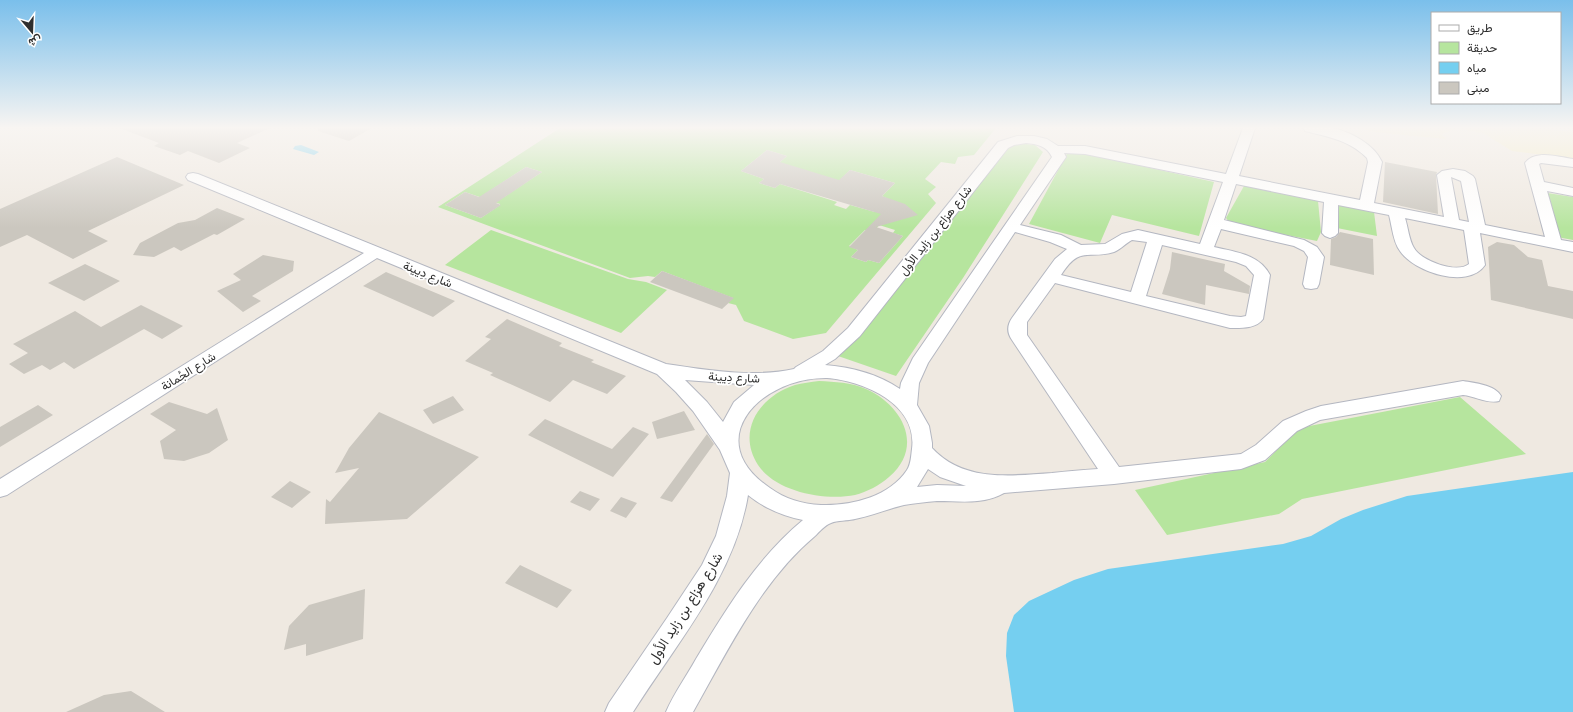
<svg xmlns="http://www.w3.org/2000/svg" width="1573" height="712" font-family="'PT Sans',Vazirmatn,sans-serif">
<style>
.green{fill:#b6e59e;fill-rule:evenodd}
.sand{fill:#f3ecc5}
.water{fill:#75cff0}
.building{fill:#cbc7bf}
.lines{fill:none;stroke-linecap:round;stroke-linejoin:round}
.minor-casing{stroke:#b4b7c1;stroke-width:2}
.minor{fill:#fff;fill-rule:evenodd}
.labels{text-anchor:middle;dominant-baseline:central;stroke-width:3.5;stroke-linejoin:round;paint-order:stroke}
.street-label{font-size:12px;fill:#2e2e2e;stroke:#fff}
.near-street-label{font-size:14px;fill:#2e2e2e;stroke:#fff}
</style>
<rect width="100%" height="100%" fill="#efe9e1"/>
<path class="green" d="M560 128H996L974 155 958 157 955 164 941 162 925 179 936 187 928 194 936 203 826 333 793 339 744 321 736 305 728 303 733 298 662 271 655 277 648 276 630 278 438 207ZM767 150 787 156 772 169 838 186 841 179 850 170 895 183 882 196 888 199 875 212 850 205 846 209 834 205 837 202 780 184 775 188 759 183 764 179 741 171ZM526 167 542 172 504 197 488 192ZM465 192 500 204V205L481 218 445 205ZM879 225 895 230 893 233 903 236 879 263 868 260 866 262 851 257 858 250 849 246 865 230 873 233Z
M1018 143 1035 145 1043 152 963 278 896 376 838 356 879 312 1004 148Z
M1069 150 1214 182 1199 236 1112 215 1100 243 1029 224Z
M1244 186 1318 201 1321 232 1317 241 1231 224 1226 218Z
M1541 192 1573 197V240L1557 237Z
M1331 203 1374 212 1377 236 1332 227Z
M491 230 628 279 646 282 667 290 621 333 445 265Z
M819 381C835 382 851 382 866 389 902 405 925 446 889 477 880 485 867 492 855 495 825 501 776 492 758 465 736 431 760 396 795 385 802 383 811 382 819 381Z
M1460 397 1526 454 1302 499 1279 514 1167 535 1135 490 1265 462 1299 428Z"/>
<path class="sand" d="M1359 128H1540L1573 132V159L1512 151 1483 133 1456 129 1441 134 1446 139 1373 132Z"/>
<path class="water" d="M301 145 319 152 314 155 293 149 295 146Z
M1573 472V712H1014L1006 656 1007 633 1014 615 1029 601 1074 580 1108 569 1283 544 1311 536 1341 519 1363 510 1407 496Z"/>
<path class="building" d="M122 128H270L237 143 250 148 219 163 188 151 180 155 154 146 159 143 122 129Z
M318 128H372L349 141 318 131Z
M767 150 787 156 780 162 839 180 850 170 895 183 882 196 905 204 918 215 876 227 903 236 879 263 868 260 866 262 851 257 858 250 849 247 881 214 780 184 775 188 759 183 764 179 741 171Z
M117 157 184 185 88 231 108 241 73 259 27 235 0 247V209Z
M1385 162 1437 172 1436 175 1438 214 1383 202Z
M526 167 542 172 496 203 501 205 481 218 445 205 465 192 479 197Z
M217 208 245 219 217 235 214 234 181 251 174 247 154 257 133 255 140 243 178 223 195 220Z
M1340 232 1373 239 1374 275 1330 265 1331 239 1336 237Z
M1497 242 1514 245 1528 257 1542 260 1548 286 1573 291V319L1491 300 1488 247Z
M1172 252 1225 264 1224 271 1250 286 1249 294 1206 285 1205 305 1162 294 1170 269Z
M263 255 294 261 293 271 252 296 261 301 243 312 217 291 241 280 233 274Z
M85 264 120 281 84 301 48 283Z
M662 271 713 290 734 298 722 309 650 282Z
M386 272 455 301 433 317 363 286Z
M141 305 183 326 162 339 144 329 74 369 64 362 50 370 42 365 24 374 9 364 28 353 13 344 75 311 101 327Z
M507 319 562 343 559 346 594 360 591 362 626 376 607 394 573 380 550 402 490 375 493 373 465 361 491 339 485 337Z
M453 396 464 410 433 424 423 410Z
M169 402 207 414 217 408 228 440 209 453 184 461 164 459 160 441 176 430 150 414Z
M38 405 53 415 0 447V427Z
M684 411 695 430 657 439 652 422Z
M379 412 479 457 407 519 325 524 326 499 330 502 359 468 335 473 349 448Z
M545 419 612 449 633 427 649 434 613 477 528 435Z
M707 434 714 444 672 502 660 498Z
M290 481 311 492 292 508 271 497Z
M580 491 600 499 590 511 570 502Z
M621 497 637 503 626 518 610 511Z
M520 565 572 590 557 608 505 583Z
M365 589 363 639 306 656V644L284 650 289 626 309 605Z
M131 691 165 712H66L104 695Z"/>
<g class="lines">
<defs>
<path id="minor" d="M1243 128H1255L1239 176 1360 200 1368 162 1367 158C1349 140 1329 137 1305 131L1304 128C1313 128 1323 127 1332 128 1351 132 1374 144 1382 162L1374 203 1444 217 1437 175 1442 171 1453 169 1465 171 1473 176 1475 179 1485 225 1545 237 1525 163C1535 149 1559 157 1573 159V167L1541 163 1539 164 1544 182 1573 188V196L1547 191 1561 240 1573 242V252L1480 233 1485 265C1468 290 1414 272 1400 251 1393 242 1392 226 1389 215L1338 205V233L1335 236 1330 238 1325 236 1322 233 1324 202 1236 184 1224 220 1304 240 1317 247 1324 257 1319 284 1317 288 1311 289 1305 288 1303 284 1308 257 1304 251 1294 246 1221 229 1214 247C1235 252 1259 254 1270 275L1263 319C1256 329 1240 328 1230 328L1055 283 1027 322V335L1119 467 1241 454 1256 445 1283 421 1306 411 1321 406 1463 381C1475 383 1495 385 1501 396L1499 401C1487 404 1475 396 1463 395L1320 420 1297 431 1265 460 1241 469 1114 484 1004 493C982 505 961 501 937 501 926 502 915 503 904 505 887 509 872 516 855 519 848 521 837 520 831 523 825 525 819 532 815 536 761 581 727 652 693 712H666C674 693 686 677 696 659 726 609 758 557 803 520 783 516 764 508 748 495 735 576 676 644 633 712H605L609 703 667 618 702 565 716 536 727 496 730 473 720 450 693 411 676 392 657 374 377 258 7 495 0 497V479L364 253 188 180 186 177 188 174 193 173 198 174 666 364C707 370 753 378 794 369L796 367 823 351 848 328 998 142 1017 136H1034L1047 139 1058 146H1085L1226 174ZM1026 143C1037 144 1047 146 1052 157L913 358 901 383 900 389C878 374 851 367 825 365L835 359 860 336 1008 148 1014 145ZM1064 153 1085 154 1223 182 1200 244 1138 230 1122 234 1105 244 1081 245 1061 235 1020 225 1066 157ZM1451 177 1461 181 1469 222 1459 220ZM1405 218 1464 230 1469 264C1457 274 1421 261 1414 248 1409 240 1408 227 1405 218ZM1015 232 1050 242 1067 249 1055 259 1012 318C1007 325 1007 333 1012 340L1098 469C1083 470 1067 471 1052 473 1010 476 963 482 932 448V443L929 426 917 405 919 383 928 363ZM1132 240 1147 242 1131 292 1061 275C1080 245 1087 260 1114 252 1121 249 1126 243 1132 240ZM1162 245 1236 262 1246 266 1254 275 1246 316 1241 317 1230 316 1146 296ZM827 378C864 381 918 404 912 449 911 456 911 464 907 470 889 497 851 506 821 505 802 504 785 499 770 488 699 440 761 377 827 378ZM685 380 754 385 734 402 723 422 707 402ZM928 469 940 477 966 486 937 485 917 487Z"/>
</defs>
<use href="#minor" class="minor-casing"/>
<use href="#minor" class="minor"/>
</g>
<linearGradient id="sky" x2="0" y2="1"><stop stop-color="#7abfeb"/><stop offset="0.56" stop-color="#f8f5f2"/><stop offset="1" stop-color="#f8f5f2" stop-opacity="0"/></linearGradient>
<rect width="1573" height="228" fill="url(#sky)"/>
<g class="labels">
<g class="street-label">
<text transform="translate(935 230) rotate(-52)">شارع هزاع بن زايد الأول</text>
<text transform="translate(428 274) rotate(22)">شارع دِيينة</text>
<text transform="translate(188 371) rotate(-32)">شارع الجُمانة</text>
<text transform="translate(734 377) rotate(3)">شارع دِيينة</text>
</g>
<g class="near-street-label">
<text transform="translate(685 608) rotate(-58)">شارع هزاع بن زايد الأول</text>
</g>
</g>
<rect x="1431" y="12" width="130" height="92" fill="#ffffff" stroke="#ababab"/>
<rect x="1439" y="25" width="20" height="6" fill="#ffffff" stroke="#ababab"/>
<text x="1467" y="32" font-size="12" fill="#2e2e2e">طريق</text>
<rect x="1439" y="42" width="20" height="12" fill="#b6e59e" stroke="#ababab"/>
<text x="1467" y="52" font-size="12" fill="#2e2e2e">حديقة</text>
<rect x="1439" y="62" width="20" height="12" fill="#75cff0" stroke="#ababab"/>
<text x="1467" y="72" font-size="12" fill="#2e2e2e">مياه</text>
<rect x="1439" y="82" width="20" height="12" fill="#cbc7bf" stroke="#ababab"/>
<text x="1467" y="92" font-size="12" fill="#2e2e2e">مبنى</text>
<g transform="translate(32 32) rotate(161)" stroke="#ffffff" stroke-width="3" paint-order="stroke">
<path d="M0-3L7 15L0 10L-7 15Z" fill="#2e2e2e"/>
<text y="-6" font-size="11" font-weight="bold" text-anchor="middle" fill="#2e2e2e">ش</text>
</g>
</svg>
